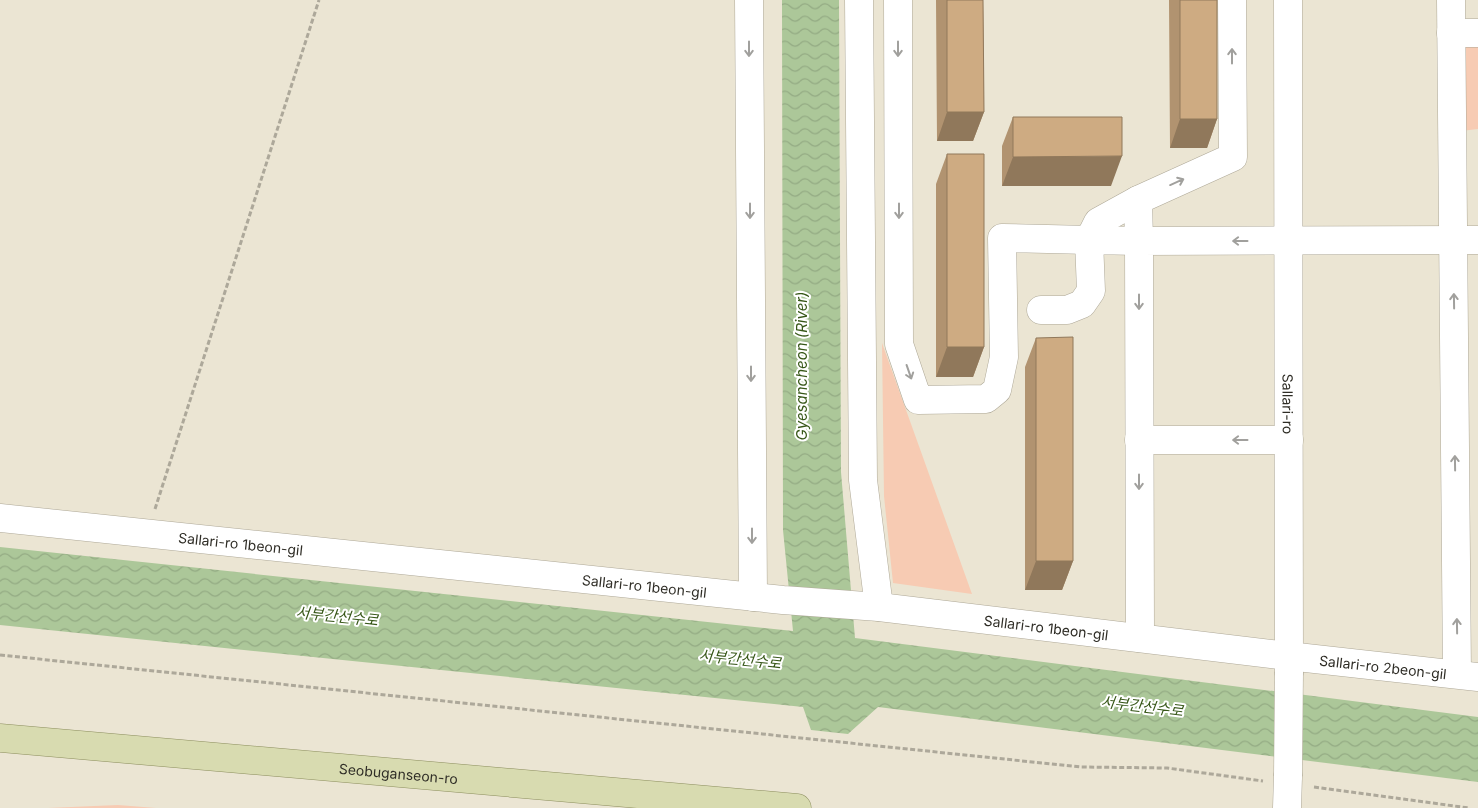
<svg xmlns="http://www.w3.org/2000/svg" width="1478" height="808" font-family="Inter,'Noto Sans KR',sans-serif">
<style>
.park{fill:#f7cbb3}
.water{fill:url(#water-waves)}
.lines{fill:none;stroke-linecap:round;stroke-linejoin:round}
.minor-casing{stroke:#aea897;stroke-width:29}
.major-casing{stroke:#8c8e5e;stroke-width:29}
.path{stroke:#ada89a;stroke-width:3;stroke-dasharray:5 2.5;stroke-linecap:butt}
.minor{stroke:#fff;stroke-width:28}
.major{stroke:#d8dbb0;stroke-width:28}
.minor-bridge-casing{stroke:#aea897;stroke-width:29;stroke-linecap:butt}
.minor-bridge{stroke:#fff;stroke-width:28}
.wall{fill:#b19370}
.shaded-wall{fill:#90785b}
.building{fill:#ceab82;stroke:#90785b}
.oneway{stroke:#a1a09d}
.labels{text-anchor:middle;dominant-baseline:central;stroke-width:4;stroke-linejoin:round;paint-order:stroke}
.street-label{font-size:14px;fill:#2f2d26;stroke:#fff}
.water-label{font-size:15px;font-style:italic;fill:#375718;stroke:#fff}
</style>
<defs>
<pattern id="water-waves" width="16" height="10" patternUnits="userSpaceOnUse" patternTransform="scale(1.25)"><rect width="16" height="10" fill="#acc799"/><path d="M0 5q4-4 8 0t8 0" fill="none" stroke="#94ab84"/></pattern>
</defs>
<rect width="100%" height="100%" fill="#ebe5d3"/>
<path class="park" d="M1461 43H1478V129L1461 131Z
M882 343 972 594 893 583 884 496Z
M118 805 156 808H48Z"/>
<path class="water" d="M782 0H839L841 472 855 638 1478 717V782L878 707 848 734 811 730 803 707 0 625V547L793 631 783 530Z"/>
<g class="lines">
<defs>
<g id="minor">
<path d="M749 0 753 597"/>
<path d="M859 0 863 480 879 607"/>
<path d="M898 0 899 344 918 400 986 399 997 390 1004 357 1002 238 1089 240 1098 222 1138 200"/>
<path id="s1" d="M1288 0 1289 672"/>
<path d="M1451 0 1457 674"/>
<path d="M1451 33H1478"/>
<path d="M1041 310H1067L1082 304 1091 291 1089 240 1139 241 1138 200 1233 157 1232 0"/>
<path d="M1139 440H1289"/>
<path id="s2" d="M0 518 783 600 879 607 1288 656 1478 677"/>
<path d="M1140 638 1139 241 1478 240"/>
<path d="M1287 808 1288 776"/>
</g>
<g id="major">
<path id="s3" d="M0 738 797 808"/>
</g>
</defs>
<use href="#minor" class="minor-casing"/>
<use href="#major" class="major-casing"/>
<path class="path" d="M155 509 319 0
M0 655 1081 767 1167 768 1263 781
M1314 787 1469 808"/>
<use href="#minor" class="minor"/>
<use href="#major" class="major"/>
<defs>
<path id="minor-bridge" d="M1288 776 1289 672"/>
</defs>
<use href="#minor-bridge" class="minor-bridge-casing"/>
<use href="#minor-bridge" class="minor-bridge"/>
</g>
<path class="wall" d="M936 0H983L984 112 973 141H937Z
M1169 0H1217V119L1207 148H1170Z
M1013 117 1111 186H1002V146Z
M947 154 984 347 973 377H936V184Z
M1036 338 1073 561 1062 590H1025V367Z"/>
<path class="shaded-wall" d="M947 112H984L973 141H937Z
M1180 119H1217L1207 148H1170Z
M1122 156 1111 186H1002L1013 157Z
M947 347H984L973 377H936Z
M1036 561H1073L1062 590H1025Z"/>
<path class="building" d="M947 0H983L984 112H947Z
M1180 0H1217V119H1180Z
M1013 117H1122V156L1013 157Z
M947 154H984V347H947Z
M1073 337V561H1036V338Z"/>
<defs><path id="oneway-shaft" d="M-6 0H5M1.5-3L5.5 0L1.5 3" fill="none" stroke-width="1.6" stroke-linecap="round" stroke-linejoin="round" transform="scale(1.25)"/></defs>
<g class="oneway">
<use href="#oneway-shaft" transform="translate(749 49) rotate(90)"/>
<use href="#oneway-shaft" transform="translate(898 49) rotate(90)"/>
<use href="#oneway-shaft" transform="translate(1232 56) rotate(-90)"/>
<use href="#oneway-shaft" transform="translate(1177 182) rotate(-24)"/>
<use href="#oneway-shaft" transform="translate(750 211) rotate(90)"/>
<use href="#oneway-shaft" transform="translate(899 211) rotate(90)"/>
<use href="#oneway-shaft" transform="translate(1240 241) rotate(180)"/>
<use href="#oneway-shaft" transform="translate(1454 301) rotate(-91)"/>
<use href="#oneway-shaft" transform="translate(1139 302) rotate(90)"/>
<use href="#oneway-shaft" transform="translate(909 372) rotate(71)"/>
<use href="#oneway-shaft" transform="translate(751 374) rotate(90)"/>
<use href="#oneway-shaft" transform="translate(1240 440) rotate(-180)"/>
<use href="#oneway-shaft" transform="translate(1455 463) rotate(-91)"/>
<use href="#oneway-shaft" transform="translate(1139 482) rotate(90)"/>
<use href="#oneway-shaft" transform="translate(752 536) rotate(90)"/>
<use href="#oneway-shaft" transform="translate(1457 626) rotate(-91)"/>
</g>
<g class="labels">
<g class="street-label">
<text stroke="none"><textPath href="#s1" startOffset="404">Sallari-ro</textPath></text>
<text stroke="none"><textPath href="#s2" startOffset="242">Sallari-ro 1beon-gil</textPath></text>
<text stroke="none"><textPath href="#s2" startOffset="648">Sallari-ro 1beon-gil</textPath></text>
<text stroke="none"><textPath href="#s2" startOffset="1052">Sallari-ro 1beon-gil</textPath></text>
<text stroke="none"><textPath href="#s2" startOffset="1391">Sallari-ro 2beon-gil</textPath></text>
<text stroke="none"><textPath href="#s3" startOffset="400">Seobuganseon-ro</textPath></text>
</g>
<g class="water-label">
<text transform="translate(801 366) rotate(-90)">Gyesancheon (River)</text>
<text transform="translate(337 616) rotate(6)">서부간선수로</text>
<text transform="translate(740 659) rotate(6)">서부간선수로</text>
<text transform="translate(1142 706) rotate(7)">서부간선수로</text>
</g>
</g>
</svg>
